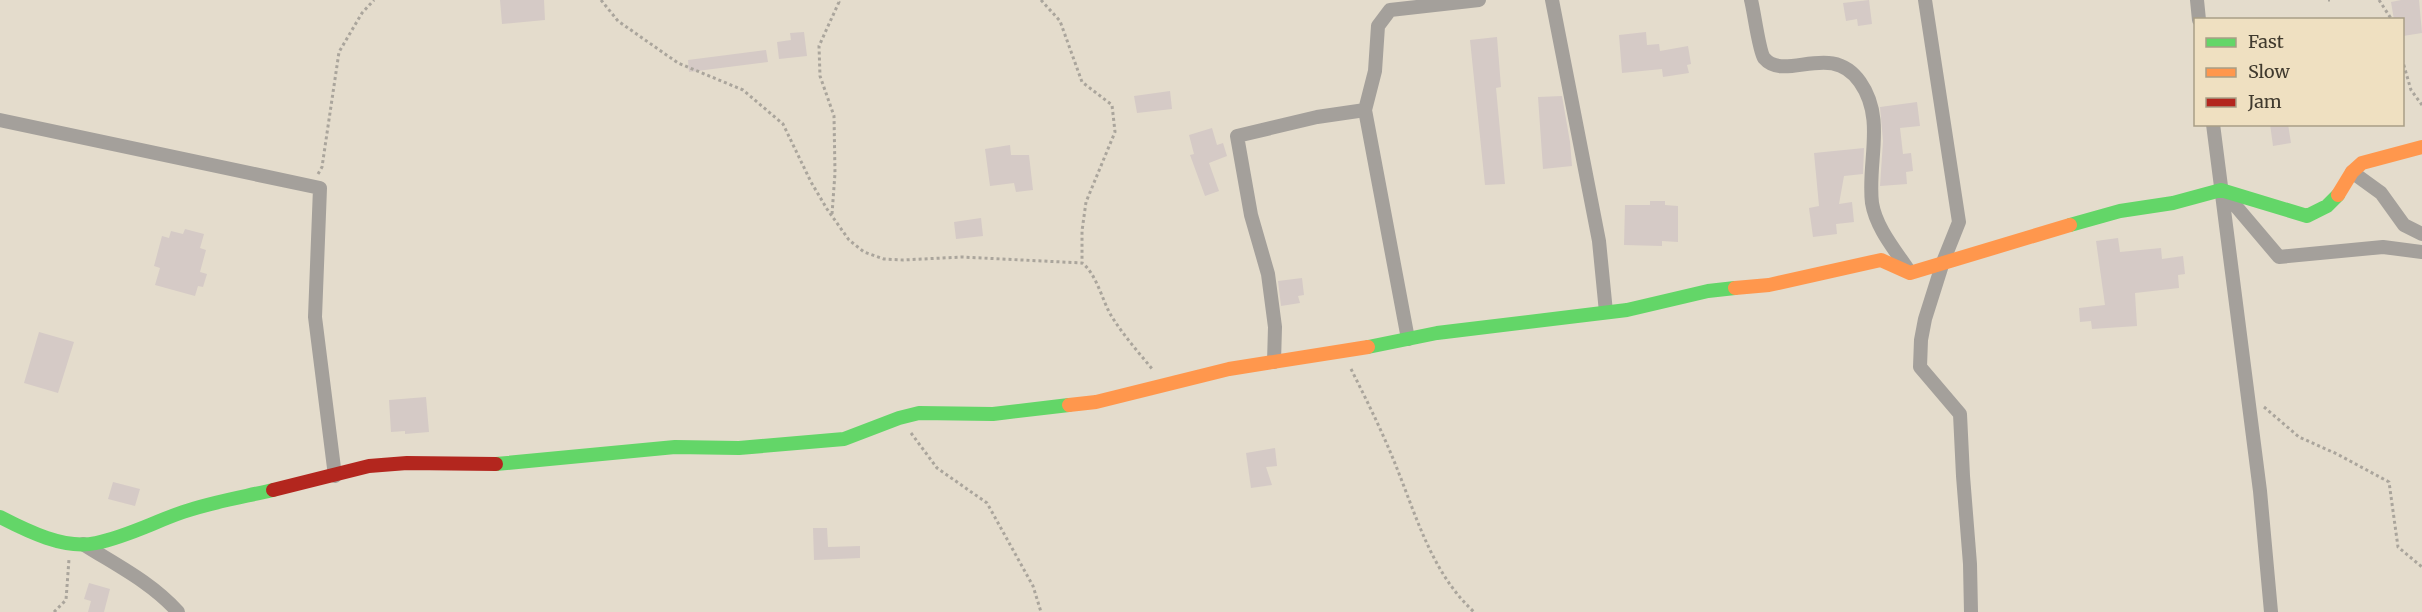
<svg xmlns="http://www.w3.org/2000/svg" width="2422" height="612" font-family="Merriweather,serif">
<style>
.building{fill:#d5cac6}
.lines{fill:none;stroke-linecap:round;stroke-linejoin:round}
.path{stroke:#aaa59c;stroke-width:3;stroke-dasharray:3 3;stroke-linecap:butt}
.street{stroke:#a4a09b;stroke-width:14}
.fast{stroke:#63d668;stroke-width:14}
.slow{stroke:#ff974d;stroke-width:14}
.jam{stroke:#b3261e;stroke-width:14}
</style>
<rect width="100%" height="100%" fill="#e4dccc"/>
<path class="building" d="M500 0H544L545 20 502 24Z
M1869 0 1872 24 1858 26 1857 19 1846 21 1843 3Z
M2401 0H2419L2422 33 2403 36V20H2394L2391 2Z
M804 32 807 56 779 59 777 42 791 40 790 33Z
M1646 32 1647 45 1659 44 1660 51 1688 46 1691 64 1687 65 1689 73 1663 77 1662 69 1622 73 1619 35Z
M1497 37 1501 87 1496 88 1505 184 1485 185 1470 40Z
M766 50 768 62 689 72 688 60Z
M1170 91 1172 109 1137 113 1134 96Z
M1562 96 1570 142 1572 166 1543 169 1538 97Z
M1917 102 1920 126 1900 128 1903 154 1911 153 1913 171 1906 172 1907 184 1880 186 1883 141 1880 107Z
M2270 124H2288L2291 143 2273 146Z
M1212 128 1217 145 1223 143 1227 156 1209 163 1219 191 1205 196 1190 155 1194 154 1189 135Z
M1010 145 1011 155H1029L1033 190 1016 192 1014 183 990 186 985 149Z
M1864 148 1863 174 1844 176 1839 204 1852 202 1854 222 1836 224 1837 234 1813 237 1809 208 1819 206 1814 153Z
M1650 201H1665V205L1678 206V242L1662 241V246L1624 245 1625 205H1650Z
M981 218 983 236 956 239 954 222Z
M185 229 204 234 200 248 206 250 200 272 207 274 203 287 198 286 195 296 155 285 160 268 154 266 162 236 169 238 171 231 183 234Z
M2118 238 2120 252 2161 248 2162 259 2183 256 2185 274 2178 275 2179 288 2135 293 2137 326 2092 329 2091 321 2080 322 2079 308 2105 305 2096 241Z
M1302 278 1304 295 1298 296 1300 303 1281 306 1278 281Z
M39 332 74 342 58 393 24 383Z
M426 397 429 432 405 434V431L391 432 389 400Z
M1275 448 1277 466 1266 467 1272 485 1251 488 1246 453Z
M113 482 140 489 135 506 108 499Z
M813 528H827L828 547 860 546V558L814 560Z
M89 583 110 589 104 612H88L91 601 84 599Z"/>
<g class="lines">
<path class="path" d="M601 0 618 21 678 63 743 90 783 124 811 182 827 209 849 240 864 252 884 259 903 260 962 257 1082 263C1097 274 1102 301 1112 317 1124 336 1139 353 1153 370
M1041 0 1060 21 1082 82 1112 105 1115 132 1086 202 1082 231V263
M2328 0H2330
M2379 0 2392 20
M2402 59 2411 90 2422 105
M318 174 322 167 339 52 362 13 374 0
M832 214 835 173 834 116 820 76 819 46 839 2 837 0
M1351 369C1367 401 1383 433 1396 466 1417 518 1432 573 1474 612
M2264 407 2299 437 2337 454 2389 482 2398 547 2422 567
M911 433 937 468 987 503 1033 586 1041 612
M54 612 66 600 69 559"/>
<path class="street" d="M1552 0 1599 241 1606 312
M1751 0C1754 11 1759 51 1764 58 1785 83 1831 40 1860 82 1886 119 1867 162 1872 203 1876 228 1896 251 1909 271
M1925 0 1959 222 1943 262 1925 319 1921 340 1920 367 1960 414 1963 476 1970 564 1971 612
M2197 0 2199 20
M1365 110 1408 339
M0 120 320 188 315 317 335 476
M2213 124 2260 491 2271 612
M2352 172 2381 193 2404 225 2422 234
M2223 191 2279 257 2383 247 2422 252
M1274 362 1275 327 1268 274 1251 215 1237 136 1317 117 1365 110 1375 71 1378 26 1390 10 1479 0
M83 544C116 565 151 582 178 612"/>
<path class="fast" d="M2070 225 2120 211 2173 203 2221 190 2307 216 2327 206 2338 195
M1368 347 1437 333 1627 310 1708 291 1735 288
M496 464 675 447 739 448 844 439 899 418 919 413 993 414 1069 405
M0 517C27 531 65 550 96 543 126 537 154 522 183 512 212 502 243 497 273 490"/>
<path class="slow" d="M2338 195 2352 172 2362 163 2422 147
M1735 288 1769 285 1881 260 1910 273 2070 225
M1069 405 1096 402 1229 369 1368 347"/>
<path class="jam" d="M273 490 369 466 407 463 496 464"/>
</g>
<rect x="2194" y="18" width="210" height="108" fill="#efe0c1" stroke="#a99e86" stroke-width="1.5"/>
<rect x="2206" y="38" width="30" height="9" fill="#63d668" stroke="#a99e86" stroke-width="1.5"/>
<text x="2248" y="48" font-size="18" fill="#403a2e">Fast</text>
<rect x="2206" y="68" width="30" height="9" fill="#ff974d" stroke="#a99e86" stroke-width="1.5"/>
<text x="2248" y="78" font-size="18" fill="#403a2e">Slow</text>
<rect x="2206" y="98" width="30" height="9" fill="#b3261e" stroke="#a99e86" stroke-width="1.5"/>
<text x="2248" y="108" font-size="18" fill="#403a2e">Jam</text>
</svg>
